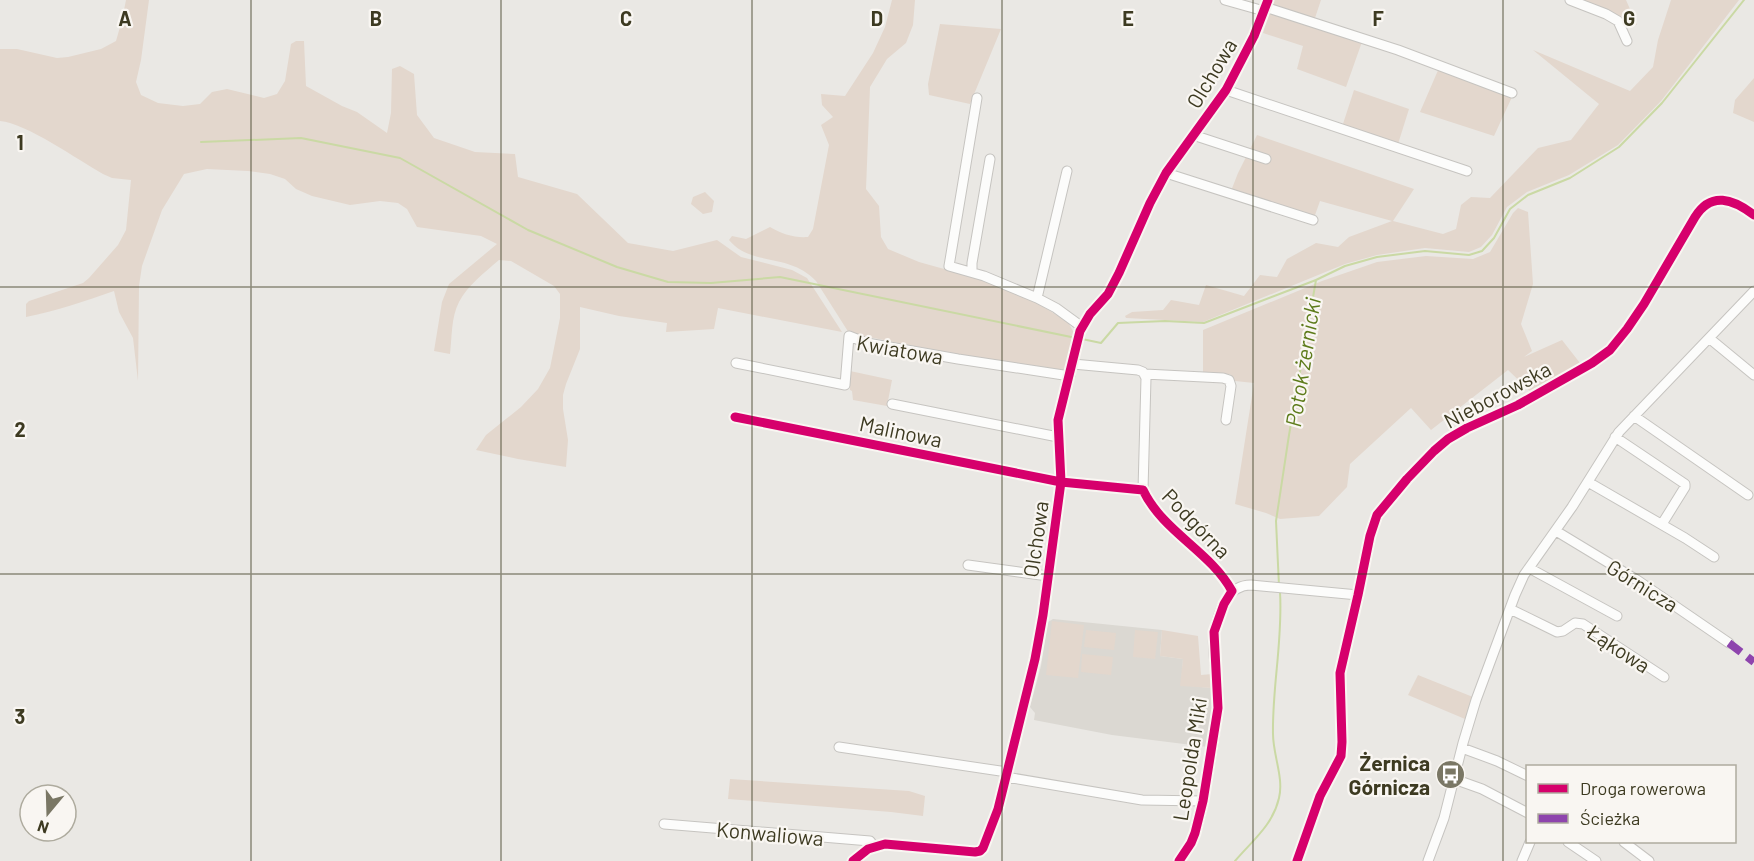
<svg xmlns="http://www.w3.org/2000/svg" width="1754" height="861" font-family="Barlow,sans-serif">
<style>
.built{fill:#dbd8d2}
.green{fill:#e3d7cd}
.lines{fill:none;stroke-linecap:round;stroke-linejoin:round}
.stream{stroke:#cad9a4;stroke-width:2}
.minor-casing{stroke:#c6c4c0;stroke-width:11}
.minor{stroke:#fcfcfb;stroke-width:9}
.quiet{stroke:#8e44ad;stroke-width:8;stroke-dasharray:15 8;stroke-linecap:butt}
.cycleway-casing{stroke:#f9f6f2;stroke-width:13}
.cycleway{stroke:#d6006c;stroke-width:9}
.grid{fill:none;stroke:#3d3a21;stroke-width:1.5;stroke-opacity:0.55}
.labels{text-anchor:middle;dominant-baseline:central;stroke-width:4.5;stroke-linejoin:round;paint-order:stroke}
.street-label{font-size:21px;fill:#3d3a21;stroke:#f9f6f2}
.poi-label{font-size:21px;font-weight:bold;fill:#3d3a21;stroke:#f9f6f2;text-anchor:end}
.water-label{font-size:22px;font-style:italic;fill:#5d7b1a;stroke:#f9f6f2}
.grid-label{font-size:20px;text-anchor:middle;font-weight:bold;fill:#3d3a21;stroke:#f9f6f2;stroke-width:4.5;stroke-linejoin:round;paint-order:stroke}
</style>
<rect width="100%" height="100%" fill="#eae8e4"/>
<path class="built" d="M1053 619 1162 630 1160 656 1183 659 1181 685 1211 688V695L1214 698V713L1211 716 1210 721 1212 722 1208 747 1112 735 1034 720 1035 713 1030 707 1041 666 1048 622Z"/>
<path class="green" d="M126 0H149L141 60 136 82 141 95 158 103 183 106 200 104 212 92 227 89 264 98 277 94 285 81 291 44 296 41H304L306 86 342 106 357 112 387 133 391 113 392 69 400 66 414 74 417 115 434 138 475 152 515 154 518 177 577 194 628 243 673 251 717 240 741 257 792 270 807 278 842 332 718 308 714 329 666 332 667 323 619 316 580 307V349L566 384 563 395V409L568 440 566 467 518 459 476 450 486 435 521 407 538 389 550 368 560 318V294L554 286 511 261 499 260C484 273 468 285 459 302 451 317 452 338 450 354L434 351 442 302 449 284 497 244 481 236 417 227 407 209 398 203 380 201 350 205 312 196 296 189 285 179 270 174 248 171 207 169 184 174 162 210 142 266 139 286 138 381 133 338 119 312 114 291C85 301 57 311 26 317V304L29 301 83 283 89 278 118 245 126 230 131 180 112 178 103 174C78 160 26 123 0 121V49H17L57 58 68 57 101 49 116 41 122 20Z
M892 0H915L913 25 906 43 887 59 870 87 866 189 879 206 881 237 888 249 919 262 980 279 1032 300 1068 322 1074 333 1067 373 968 357 849 333 816 281C789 252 751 267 729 240L732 236 746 239 770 227C782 234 794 238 808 237L813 229 829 145 821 125 833 117 822 105 821 94 845 96 873 53 885 27Z
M1273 0H1321L1314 21 1271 6Z
M1574 0H1626L1637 25Z
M1671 0H1739L1661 101 1618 145 1569 175 1527 192 1507 207 1492 235 1481 247 1469 252 1425 248 1377 255 1345 264 1203 322 1126 318 1125 316 1132 312 1163 310 1171 300 1199 305 1206 285 1244 296 1260 275 1277 277 1287 259 1316 243 1338 247 1349 237 1392 221 1320 201 1314 218 1231 191 1238 173 1257 135 1414 189 1393 221 1443 234 1456 229 1461 205 1471 197 1490 198 1538 148 1571 140 1599 104 1533 50 1630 91 1653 67 1658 40Z
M1270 12 1363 39 1346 87 1297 69 1303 46 1263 33Z
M940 24 1001 29 970 104 929 95 928 84Z
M1439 68 1512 97 1494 136 1420 112Z
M1754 78V122L1733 113 1735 100Z
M1354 90 1409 109 1398 144 1342 127Z
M705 192 714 201 712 212 703 214 691 204 693 197Z
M1518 208 1528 212 1533 284 1521 324 1532 351 1524 357 1562 340 1580 363 1531 392 1508 370 1431 430 1411 408 1350 464 1347 487 1319 516 1280 519 1266 513 1235 504 1254 383 1235 381 1230 374H1203V330L1322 281 1377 262 1426 256 1473 259 1490 252 1513 213Z
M850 371 892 380 887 406 853 400 852 391 850 390Z
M1052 621 1084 625 1078 678 1046 675Z
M1086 630 1116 633 1114 650 1084 647Z
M1135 630 1158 632 1155 659 1133 657Z
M1162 630 1198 636 1201 675 1212 674V688L1180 686 1183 659 1160 656Z
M1082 654 1113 657 1111 675 1081 672Z
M1418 675 1473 697 1465 719 1408 695Z
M730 779 909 791 925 796 923 816 891 812 728 799Z"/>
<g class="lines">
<path class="stream" d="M201 142 301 138 400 158 528 230 617 267 668 282 711 283 780 277 1076 338
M1082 339 1101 343 1118 323 1165 321 1204 323 1316 280
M1279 586 1276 521 1289 435 1316 280 1345 266 1377 257 1425 251 1469 255 1482 251 1494 238 1510 209 1528 195 1570 178 1619 147 1662 103 1744 0
M1235 861C1252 841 1273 825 1279 798 1284 778 1273 755 1273 734 1272 687 1283 640 1280 592"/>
<defs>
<path id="minor" d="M1225 0 1264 11
M1570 0 1606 14 1618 21 1627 41
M1265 7 1398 50 1512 93
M1226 90 1467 171
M977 98 949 266 984 276 1037 298 1056 308 1082 327
M1193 135 1266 159
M1166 173 1313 220
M972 272V263L990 159
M1037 298 1067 171
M1709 338 1754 375
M736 363 845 385 849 336 867 343 958 359 1070 376
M1073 364 1138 370 1143 372 1146 378 1143 490
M1145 374 1223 378 1229 380 1231 386 1226 420
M892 404 1058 437
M1634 416 1748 495
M735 417 1061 482 1143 490C1163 532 1210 551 1232 591
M1615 437 1685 484V487L1662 524
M1588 482 1685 538 1714 557
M1556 531 1637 580 1729 643
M968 565 1048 576
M1529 568 1617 616
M1510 609 1557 632 1563 631 1575 623 1583 624 1664 677
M839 747 1007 772
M1462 748 1497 761 1528 776
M1006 777 1142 800 1203 801
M1454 779 1482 789 1528 813
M664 824 870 841 874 846
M1568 842 1596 861
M1624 842 1649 861
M853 861 868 849 885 844 975 852 980 851 983 848 998 809 1035 659 1043 615 1061 482 1058 420 1080 331 1090 314 1108 294 1119 273 1150 203 1166 173 1226 90 1254 36 1268 0
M1179 861C1185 852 1192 843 1195 833 1202 814 1204 794 1208 774 1212 749 1218 722 1218 696 1218 676 1211 651 1214 632 1219 611 1227 585 1251 585L1358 595
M1297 861 1320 796 1341 756 1342 742 1340 673 1358 595 1370 536 1377 515 1407 479 1434 451 1448 439 1467 428 1518 405 1592 363 1610 350 1627 329 1644 304 1695 217C1711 191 1733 199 1754 215
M1428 861 1444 818 1463 743 1476 700 1515 595 1524 575 1572 507 1619 432 1754 291
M1522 861 1530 842"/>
</defs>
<use href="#minor" class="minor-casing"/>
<use href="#minor" class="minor"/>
<path class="quiet" d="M1729 643 1754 662"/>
<defs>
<path id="cycleway" d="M735 417 1061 482 1143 490C1163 532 1210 551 1232 591L1224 604 1214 632 1218 708 1203 801 1195 833 1191 843 1179 861
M853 861 868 849 885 844 975 852 980 851 983 848 998 809 1035 659 1043 615 1061 482 1058 420 1080 331 1090 314 1108 294 1119 273 1150 203 1166 173 1226 90 1254 36 1268 0
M1297 861 1320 796 1341 756 1342 742 1340 673 1358 595 1370 536 1377 515 1407 479 1434 451 1448 439 1467 428 1518 405 1592 363 1610 350 1627 329 1644 304 1695 217C1711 191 1733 199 1754 215"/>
</defs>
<use href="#cycleway" class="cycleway-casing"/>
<use href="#cycleway" class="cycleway"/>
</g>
<path class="grid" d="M251 0V861M501 0V861M752 0V861M1002 0V861M1253 0V861M1503 0V861M0 287H1754M0 574H1754"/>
<defs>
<symbol id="bus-disc" viewBox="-11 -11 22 22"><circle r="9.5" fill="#7a7765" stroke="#f9f6f2"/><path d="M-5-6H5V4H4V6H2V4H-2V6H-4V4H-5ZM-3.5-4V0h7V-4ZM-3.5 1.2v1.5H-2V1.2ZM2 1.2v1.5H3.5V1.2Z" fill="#fff"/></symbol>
</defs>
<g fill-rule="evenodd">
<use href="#bus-disc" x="1434" y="758" width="33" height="33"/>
</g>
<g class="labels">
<g class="street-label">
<text transform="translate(1211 73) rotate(-59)">Olchowa</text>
<text transform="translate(900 349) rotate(10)">Kwiatowa</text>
<text transform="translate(1497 394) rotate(-28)">Nieborowska</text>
<text transform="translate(901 431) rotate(12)">Malinowa</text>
<text transform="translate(1197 523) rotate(46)">Podgórna</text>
<text transform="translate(1035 539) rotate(-82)">Olchowa</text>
<text transform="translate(1643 585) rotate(32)">Górnicza</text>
<text transform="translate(1619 648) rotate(33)">Łąkowa</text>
<text transform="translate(1189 759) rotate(-81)">Leopolda Miki</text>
<text transform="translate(770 833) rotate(5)">Konwaliowa</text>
</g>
<g class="poi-label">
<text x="1430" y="762">Żernica<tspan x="1430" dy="24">Górnicza</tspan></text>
</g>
<g class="water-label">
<text transform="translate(1302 362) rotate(-81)">Potok żernicki</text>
</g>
</g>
<g class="grid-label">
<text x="125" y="26">A</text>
<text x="376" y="26">B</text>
<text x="626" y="26">C</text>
<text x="877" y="26">D</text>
<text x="1128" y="26">E</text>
<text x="1378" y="26">F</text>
<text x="1629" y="26">G</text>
<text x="20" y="150">1</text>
<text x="20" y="437">2</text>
<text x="20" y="724">3</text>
</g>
<rect x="1526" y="765" width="210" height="78" fill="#f9f6f2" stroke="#aeab9e" stroke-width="1.5"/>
<rect x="1538" y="784" width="30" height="9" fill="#d6006c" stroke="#aeab9e" stroke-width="1.5"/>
<text x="1580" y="795" font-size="18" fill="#3d3a21">Droga rowerowa</text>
<rect x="1538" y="814" width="30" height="9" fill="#8e44ad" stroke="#aeab9e" stroke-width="1.5"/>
<text x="1580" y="825" font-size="18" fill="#3d3a21">Ścieżka</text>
<g transform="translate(48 813) rotate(199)"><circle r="28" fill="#f9f6f2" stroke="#aeab9e" stroke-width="1.5"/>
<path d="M0-4.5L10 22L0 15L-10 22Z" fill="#7a7765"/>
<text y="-9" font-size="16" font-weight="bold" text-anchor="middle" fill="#3d3a21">N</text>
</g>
</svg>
